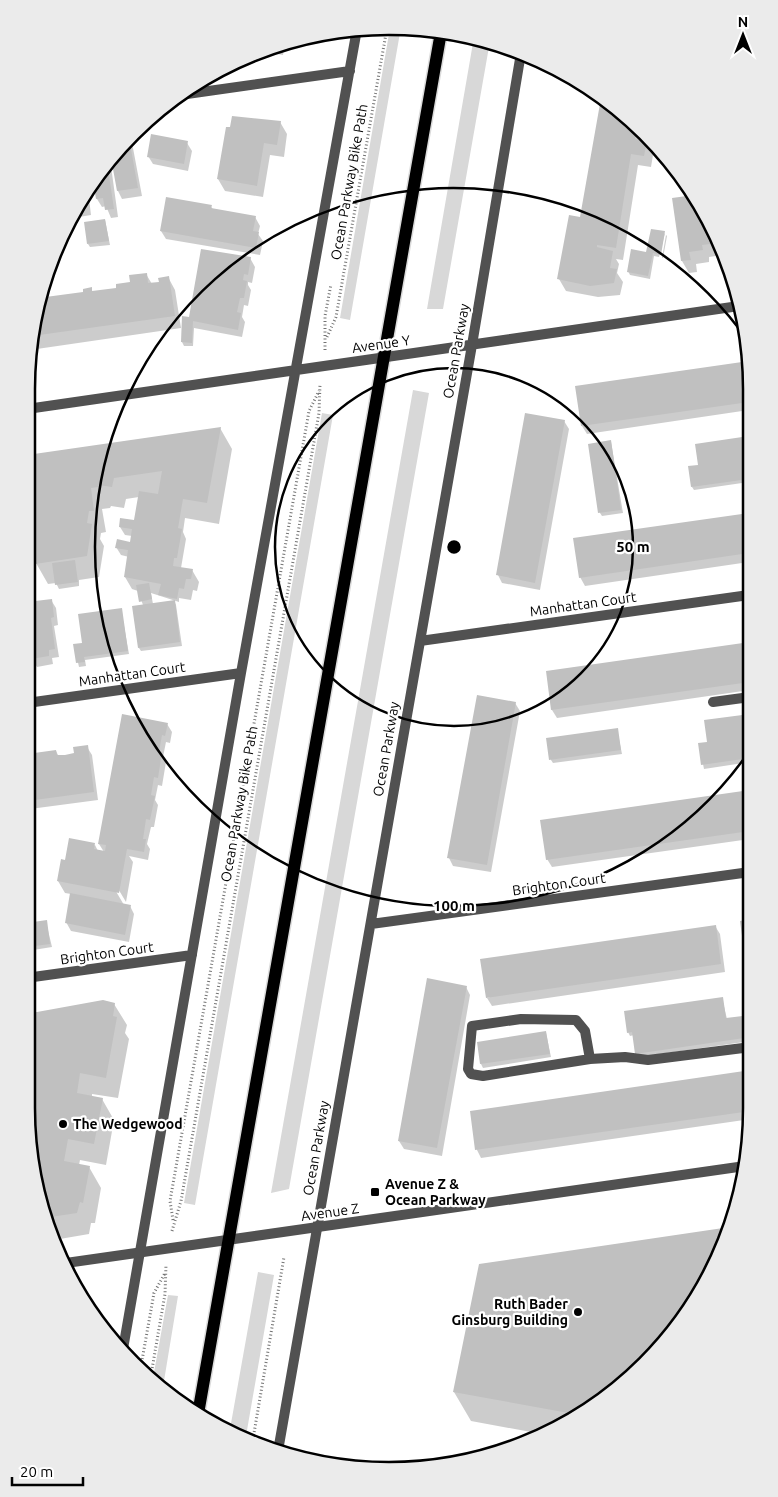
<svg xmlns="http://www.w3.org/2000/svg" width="778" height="1497" font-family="Ubuntu,sans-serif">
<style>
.green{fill:#d8d8d8}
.shadow{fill:#0003}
.building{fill:#c0c0c0}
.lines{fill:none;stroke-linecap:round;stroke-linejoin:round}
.primary-casing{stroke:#dbdbdb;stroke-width:15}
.path{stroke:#737373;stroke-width:3;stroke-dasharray:1 2.5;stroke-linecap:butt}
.service{stroke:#515151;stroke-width:10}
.minor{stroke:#515151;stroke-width:10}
.tertiary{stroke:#515151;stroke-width:10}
.primary{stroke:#000;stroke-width:12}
.ring{fill:none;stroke:#000;stroke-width:2.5}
.poi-dot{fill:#000;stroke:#fff;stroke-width:2}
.labels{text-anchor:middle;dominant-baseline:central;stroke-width:4.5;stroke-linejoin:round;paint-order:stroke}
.street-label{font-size:14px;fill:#000;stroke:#fff}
.poi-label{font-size:14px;font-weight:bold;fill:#000;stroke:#fff;text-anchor:start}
.rim{fill:none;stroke:#000;stroke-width:2.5}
.centre{fill:#000;stroke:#fff;stroke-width:2.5}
.ring-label{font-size:15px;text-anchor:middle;font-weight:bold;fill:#000;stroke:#fff;stroke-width:4.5;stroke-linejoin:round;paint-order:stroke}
</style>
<rect width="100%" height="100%" fill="#fff"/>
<path class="green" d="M401 27 350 320 340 318 390 28Z
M474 37 490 41 443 309H427Z
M413 390 429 393 289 1189 271 1193Z
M322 413 333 415 195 1205 184 1203Z
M258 1272 274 1275 246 1436 230 1429Z
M168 1295 178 1296 163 1387 153 1378Z"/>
<path class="shadow" d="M285 42 283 55 267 52V56L254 54Z
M628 116 655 146 654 150 650 149 653 155 651 167 638 165 623 260 616 259 619 264 617 273 623 282 620 295 598 297 566 291 559 279 581 218Z
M280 122 287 134 284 157 270 155 263 197 225 191 218 179 231 129Z
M129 140 133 148 142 196 122 199 118 191 112 157Z
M187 143 192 151 188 171 153 164 148 156Z
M110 159 118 217 111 218 106 206 102 207 97 199 94 179Z
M88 190 91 215 79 217 75 210Z
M695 196 724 250 727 261 723 255 709 257V262L696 264 697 272 689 273 682 261 673 199Z
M211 206 213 210 255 217 260 226 258 234 263 241 260 255 166 239 161 231Z
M105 220 110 245 90 247 88 244Z
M665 233 659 257 654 256 650 279 630 275 628 271 647 254Z
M666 235 667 236 663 258H662Z
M250 258 255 267 252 283 248 282V285L251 290 248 306 244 305 242 317 245 322 242 337 194 328 193 346H184L182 342 190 318Z
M146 274 152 284 160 283 168 277 175 290 181 328 30 350 38 299 85 293 91 289 93 292 118 289Z
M749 362V410L587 434 582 426Z
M564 421 569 429 540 590 502 583 498 575Z
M220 428 232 449 219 524 185 518 183 532 186 539 181 568 192 570 199 582 197 591 193 590 191 600 179 598V602L151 593 153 604 174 601 176 605 182 646 141 651 139 648 143 605 138 591 132 589 125 577 129 557 121 555 116 547 131 543 132 536 125 535 120 527 135 522 139 497 126 499 124 508 111 506 110 508 102 509 106 532 101 533 100 539 104 546 99 577 79 580V586L59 589 56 583 48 584 36 563 27 499V456Z
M749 437V482L694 490 692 487 699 466Z
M611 442 623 513 602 516 600 513Z
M749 514V562L585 586 580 577 575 539Z
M27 543 31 546 34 567 27 568Z
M51 600 56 608 58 625 54 626 59 657 52 658 53 664 37 667 32 659 27 603Z
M121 609 129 654 85 660 86 666 79 667 74 645 84 644Z
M750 643V690L557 718 552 710 547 672Z
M515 703 520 711 491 872 453 866 449 858Z
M750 715V762L704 769 699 744 709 743Z
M167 724 172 732 170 743 166 742 163 757 166 762 162 786 158 785 155 800 158 805 154 827H151L147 844 150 849 148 860 129 856 133 862 126 902 117 887 114 888 124 905 130 906 134 914 129 942 71 931 66 922 71 894 65 893 58 881 66 861 95 845 98 851 104 852 99 844Z
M617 729 622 754 553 763 551 760 548 739Z
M87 747 92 755 98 800 30 809 27 803V755L56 751 59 757 76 754Z
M750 792V839L552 867 547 859Z
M46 922 52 947 27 951 26 925Z
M715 926 720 934 725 972 492 1006 487 998Z
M466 987 470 995 442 1156 404 1149 399 1141Z
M722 998 727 1019 751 1016V1041L638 1057 634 1035 630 1036 628 1032Z
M114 1004 127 1025 125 1033 129 1039 118 1098 92 1094V1097L102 1099 114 1120 106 1165 80 1160 79 1165 89 1167 101 1188 95 1223H91L89 1234 54 1240 46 1225 26 1108Z
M546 1033 551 1057 483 1068 481 1064 478 1043Z
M751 1071V1119L481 1158 477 1150 471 1112Z
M729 1229 714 1269 677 1329 628 1381 542 1434 471 1421 454 1392Z"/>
<path class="building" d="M601 98 628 116 647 138 636 136 635 139 647 141 644 156 631 154 616 248 597 245V247L613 251 610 268 617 269 614 283 590 286 557 279 569 215 580 217Z
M232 116 281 121 277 145 264 143 257 186 217 179 226 127H230Z
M151 134 188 141 184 164 147 157Z
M129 138 138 188 117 191 111 158Z
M107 162 114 209 105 210 103 198 96 199 93 181Z
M85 194 87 207 76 209 81 200Z
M694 195 723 249H718L717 243 702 245 703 250 689 252 691 260 681 261 672 198Z
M166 197 212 205 211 208 256 216 253 231 259 232 256 248 160 231Z
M105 219 109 241 87 244 84 222Z
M651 229 665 231 661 255 653 253 648 276 627 272 631 249 646 252Z
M201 249 251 257 248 275 244 274 243 280 247 281 244 298H240L237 312 241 313 238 330 193 321 192 343 181 342 182 316 189 317Z
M147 273 148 283 159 282 158 278 169 276 175 316 32 336 38 298 83 292V289L92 287V291L116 288V284L130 282 129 275Z
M749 361V402L581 426 575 386Z
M525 413 565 420 535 583 496 575Z
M221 427 207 503 183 499 178 528 182 529 177 558H174L173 566 193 569 191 579H186L184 589 179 588 177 599 158 595 161 584 124 577 128 550 115 548 117 539 130 542 132 529 119 527 120 518 134 520 139 491 158 494 162 471 114 478 112 487 99 485 98 487 91 488 94 511H89L87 523 92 524 87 556 35 564 27 508V455Z
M749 436V479L691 487 688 466 698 465 695 444Z
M611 440 621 510 598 513 588 444Z
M749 513V553L579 578 573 538Z
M29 541 32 564 27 565V542Z
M75 560 78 582 55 585 52 563Z
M149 583 152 599 139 602 136 585Z
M52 599 54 617 51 618 55 649 49 650V656L31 659 27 631V602Z
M175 600 180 642 138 648 132 606Z
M122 608 128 651 84 657 85 662 76 663 73 644 82 643 78 614Z
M750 642V682L551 710 546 671Z
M477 695 516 702 487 865 447 858Z
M122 714 168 723 165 736 162 735 159 752H162L158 778 154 777 151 795 155 796 150 820 146 819 143 839H146L144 852 127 849 119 893 57 881 61 859 65 860 69 838 95 843 94 849 105 851 106 845 98 844Z
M750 714V758L701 765 698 743 707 742 704 720Z
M618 728 621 750 549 760 546 738Z
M88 745 94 792 27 801V754L56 750 57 755H65L74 753 73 747Z
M750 790V831L546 860 540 820Z
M70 893 131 905 125 935 65 923Z
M750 919 751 988H749L740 921Z
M47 920 50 944 26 947V923Z
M716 925 721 964 486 998 480 959Z
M427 978 467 986 437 1148 398 1141Z
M723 997 726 1018 751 1015V1037L635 1054 632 1032 627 1033 624 1011Z
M103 1000 115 1003 113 1016 117 1017 106 1078 80 1073 77 1093 103 1098 94 1144 68 1139 64 1161 90 1166 83 1203 80 1202 77 1213 44 1218 26 1108V1014Z
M546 1031 550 1054 480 1064 477 1042Z
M751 1070V1111L475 1150 470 1111Z
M730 1227 714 1269 677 1329 628 1381 574 1414 453 1392 479 1264Z"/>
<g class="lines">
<defs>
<path id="primary" d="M198 1414 441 32"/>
</defs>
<use href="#primary" class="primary-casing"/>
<path class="path" d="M327 337 336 317 387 28
M325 350V316L331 284
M173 1220 170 1201 309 411 319 391
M172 1231 181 1201 319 413 320 384
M141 1366 154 1293 165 1273
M151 1375 165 1294 166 1265
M253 1439 284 1257"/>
<path class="service" d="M713 702 750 697
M590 1059 585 1031 576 1020 521 1019 472 1026 468 1069 471 1074 483 1076 590 1059 625 1057 648 1060 751 1047"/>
<path class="minor" d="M180 95 350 71
M27 409 739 306
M420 641 749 595
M27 703 241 673
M371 924 750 872
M26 978 192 955
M123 1349 241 673 357 29
M278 1451 472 345 521 53"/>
<path class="tertiary" d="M66 1263 745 1166"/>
<use href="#primary" class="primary"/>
</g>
<g class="ring">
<circle cx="454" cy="547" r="179"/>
<path d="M748 753A359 359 0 1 1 748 341"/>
</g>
<g class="poi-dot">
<circle cx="63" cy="1124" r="5"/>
<rect x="370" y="1187" width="10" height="10" rx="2.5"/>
<circle cx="578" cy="1312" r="5"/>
</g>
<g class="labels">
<g class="street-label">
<text transform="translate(349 182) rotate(-80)">Ocean Parkway Bike Path</text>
<text transform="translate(381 344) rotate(-8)">Avenue Y</text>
<text transform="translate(456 351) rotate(-80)">Ocean Parkway</text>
<text transform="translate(583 604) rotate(-8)">Manhattan Court</text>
<text transform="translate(132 674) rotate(-8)">Manhattan Court</text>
<text transform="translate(386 749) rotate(-80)">Ocean Parkway</text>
<text transform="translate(239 804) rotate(-80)">Ocean Parkway Bike Path</text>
<text transform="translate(559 884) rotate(-8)">Brighton Court</text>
<text transform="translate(107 953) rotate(-8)">Brighton Court</text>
<text transform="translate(316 1148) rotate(-80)">Ocean Parkway</text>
<text transform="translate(330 1212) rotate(-8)">Avenue Z</text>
</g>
<g class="poi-label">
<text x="73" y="1124">The Wedgewood</text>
<text x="385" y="1184">Avenue Z &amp;<tspan x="385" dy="16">Ocean Parkway</tspan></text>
<text x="568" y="1304" text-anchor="end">Ruth Bader<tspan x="568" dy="16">Ginsburg Building</tspan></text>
</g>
</g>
<path d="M0 0H778V1497H0ZM389 35H389A354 354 0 0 1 743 389V1108A354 354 0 0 1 389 1462H389A354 354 0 0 1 35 1108V389A354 354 0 0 1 389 35Z" fill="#ebebeb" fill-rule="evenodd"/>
<path class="rim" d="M389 35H389A354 354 0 0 1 743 389V1108A354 354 0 0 1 389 1462H389A354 354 0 0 1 35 1108V389A354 354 0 0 1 389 35Z"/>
<circle cx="454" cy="547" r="8" class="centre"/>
<g class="ring-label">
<text x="633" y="552">50 m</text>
<text x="454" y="911">100 m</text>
</g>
<g transform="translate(743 35)" stroke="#ffffff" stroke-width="4" paint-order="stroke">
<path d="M0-4L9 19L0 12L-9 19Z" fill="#000000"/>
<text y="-8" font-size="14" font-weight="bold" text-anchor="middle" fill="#000000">N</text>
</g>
<path d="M12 1477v8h71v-8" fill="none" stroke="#000000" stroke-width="2.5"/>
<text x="20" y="1477" font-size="15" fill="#000000" stroke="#ffffff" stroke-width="4" paint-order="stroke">20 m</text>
</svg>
